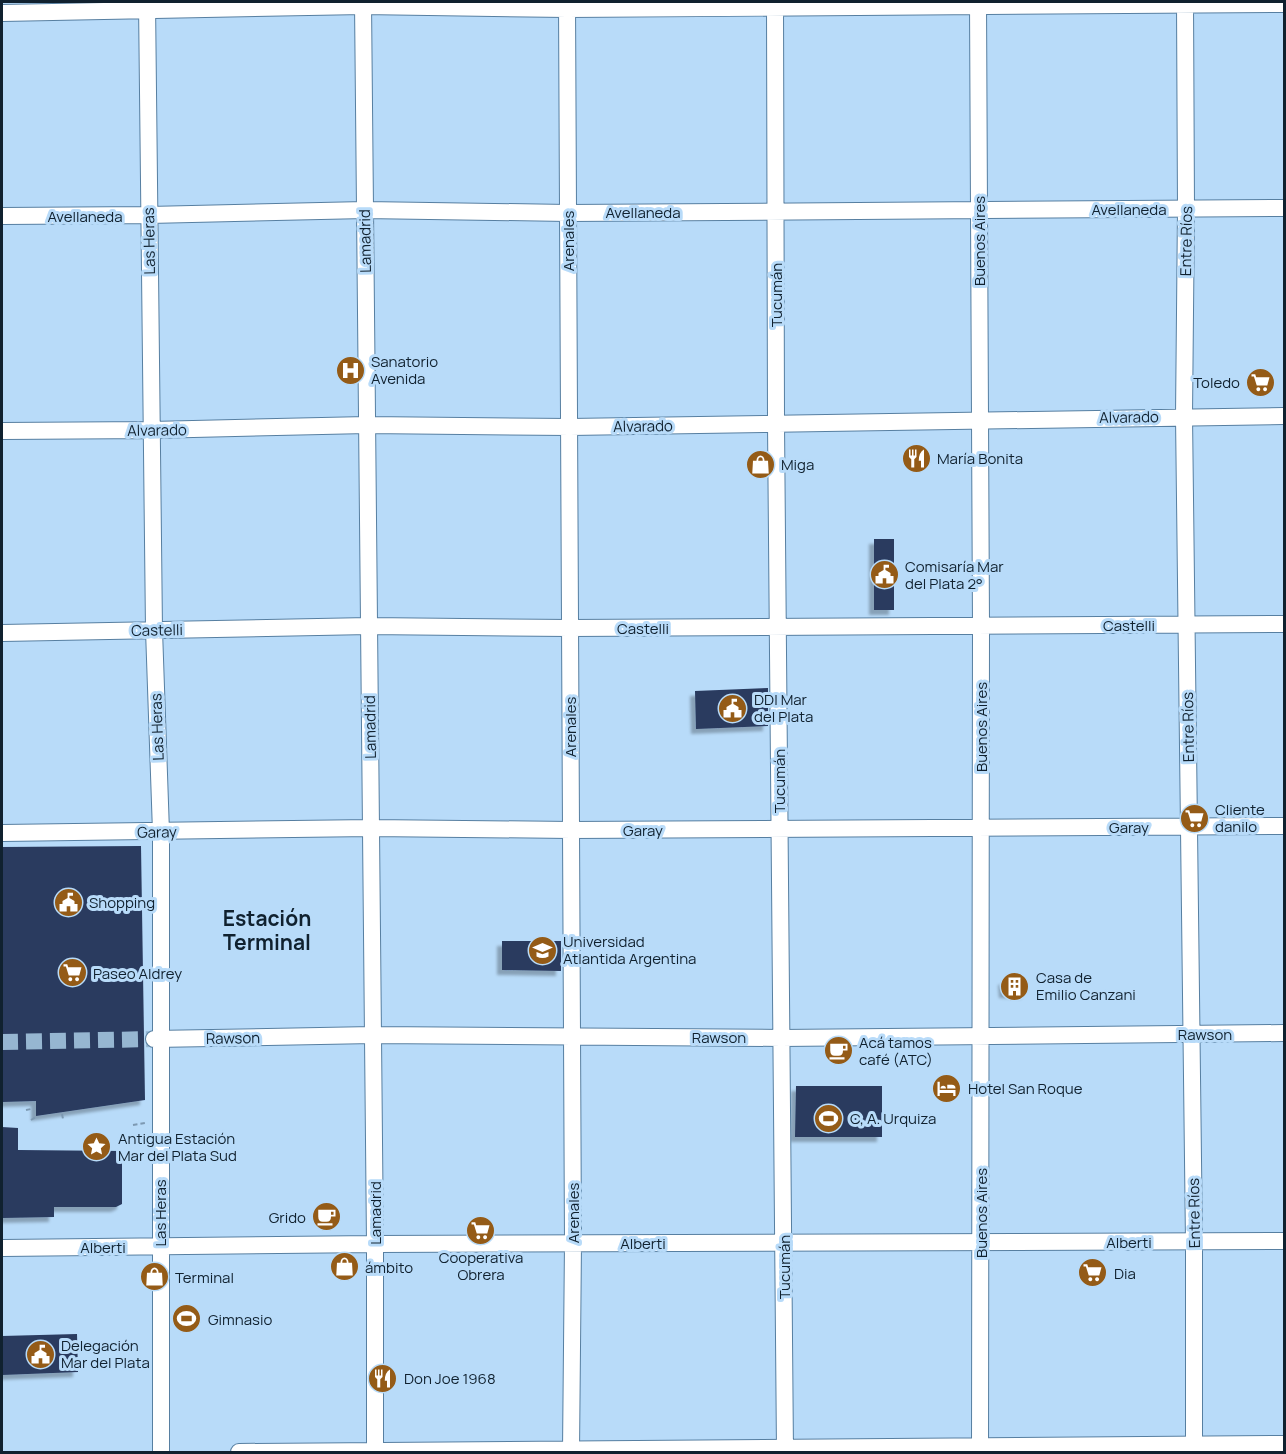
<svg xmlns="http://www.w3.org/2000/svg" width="1286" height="1454" font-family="Manrope,sans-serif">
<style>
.building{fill:#293a5f;filter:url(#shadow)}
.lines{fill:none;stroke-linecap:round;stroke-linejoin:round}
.minor-tunnel{stroke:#96b6d1;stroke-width:16;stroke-dasharray:16 8;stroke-linecap:butt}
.minor-casing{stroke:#577fa1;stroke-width:18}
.path{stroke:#7d99b2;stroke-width:2;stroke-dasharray:4.5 3;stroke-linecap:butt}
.minor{stroke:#fff;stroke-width:16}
.labels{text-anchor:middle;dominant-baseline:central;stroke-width:6;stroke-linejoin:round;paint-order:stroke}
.street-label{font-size:15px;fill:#10212f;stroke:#b8dbf9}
.poi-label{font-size:15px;fill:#10212f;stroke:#b8dbf9;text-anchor:start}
.district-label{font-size:21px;font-weight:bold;fill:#10212f;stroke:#b8dbf9}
</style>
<defs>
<filter id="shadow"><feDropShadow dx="-5" dy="5" stdDeviation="1.5" flood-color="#0004"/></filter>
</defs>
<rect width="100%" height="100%" fill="#b8dbf9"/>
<path class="building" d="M874 539H894V610H874Z
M768 688V726L696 729 695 691Z
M141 846 145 1100 36 1116V1101L2 1102V847Z
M502 941H561V971L502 970Z
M1026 979V994L1004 993 1003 980Z
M796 1086H882V1137H795Z
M2 1127 18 1128V1150L122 1151V1204L116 1207H54V1217L2 1218Z
M77 1334 78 1372 2 1375V1336Z"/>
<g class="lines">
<path class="minor-tunnel" d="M2 1042 154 1039"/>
<defs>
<path id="minor" d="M147 2 154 630 161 832V1452
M363 2 375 1244V1452
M567 2 573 1243 571 1452
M775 2 776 424 785 1452
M978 2 981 626 980 1452
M1185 2 1186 209 1184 416 1194 1242V1452
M2 13 363 6 567 9 1284 4
M2 216 149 215 365 210 568 213 1284 208
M2 431 151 430 367 425 570 427 1284 416
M2 633 369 626 569 628 1284 624
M2 833 371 828 571 830 1284 826
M154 1039 373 1035 781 1038 1284 1033
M2 1248 375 1244 1284 1241
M239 1452 1284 1444"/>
</defs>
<use href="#minor" class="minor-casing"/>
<path class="path" d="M26 1110 31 1109
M62 1114 63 1119
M31 1120 36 1117
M133 1125 145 1123"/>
<use href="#minor" class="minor"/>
</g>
<defs>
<symbol id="hospital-disc" viewBox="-11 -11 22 22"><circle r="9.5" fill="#945b17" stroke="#b8dbf9"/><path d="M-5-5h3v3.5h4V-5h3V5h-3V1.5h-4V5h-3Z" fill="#fff"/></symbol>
<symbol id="supermarket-disc" viewBox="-11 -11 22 22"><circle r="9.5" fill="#945b17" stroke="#b8dbf9"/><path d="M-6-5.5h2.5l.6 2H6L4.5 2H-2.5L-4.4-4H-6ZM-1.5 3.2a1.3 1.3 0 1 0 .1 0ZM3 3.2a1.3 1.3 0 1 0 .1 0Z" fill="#fff"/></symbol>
<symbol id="restaurant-disc" viewBox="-11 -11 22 22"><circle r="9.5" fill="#945b17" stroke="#b8dbf9"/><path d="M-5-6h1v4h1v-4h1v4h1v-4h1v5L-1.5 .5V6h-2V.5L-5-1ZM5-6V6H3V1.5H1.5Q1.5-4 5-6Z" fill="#fff"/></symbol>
<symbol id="shop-disc" viewBox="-11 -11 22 22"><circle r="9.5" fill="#945b17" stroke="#b8dbf9"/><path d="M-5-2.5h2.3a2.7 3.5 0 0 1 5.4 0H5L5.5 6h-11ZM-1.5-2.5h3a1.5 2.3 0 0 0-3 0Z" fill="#fff"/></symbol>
<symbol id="civic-disc" viewBox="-11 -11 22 22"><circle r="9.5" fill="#945b17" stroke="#b8dbf9"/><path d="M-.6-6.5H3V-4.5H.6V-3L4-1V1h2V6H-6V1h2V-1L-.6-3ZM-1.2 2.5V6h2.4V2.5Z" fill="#fff"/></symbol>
<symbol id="university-disc" viewBox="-11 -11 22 22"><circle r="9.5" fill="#945b17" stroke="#b8dbf9"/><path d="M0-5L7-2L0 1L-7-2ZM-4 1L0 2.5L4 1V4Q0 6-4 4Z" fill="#fff"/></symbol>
<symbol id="building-disc" viewBox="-11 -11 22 22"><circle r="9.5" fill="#945b17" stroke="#b8dbf9"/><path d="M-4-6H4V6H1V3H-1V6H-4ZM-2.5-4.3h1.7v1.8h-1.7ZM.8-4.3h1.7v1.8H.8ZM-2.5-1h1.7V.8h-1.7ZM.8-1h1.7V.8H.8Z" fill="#fff"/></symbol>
<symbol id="cafe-disc" viewBox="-11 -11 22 22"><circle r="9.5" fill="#945b17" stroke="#b8dbf9"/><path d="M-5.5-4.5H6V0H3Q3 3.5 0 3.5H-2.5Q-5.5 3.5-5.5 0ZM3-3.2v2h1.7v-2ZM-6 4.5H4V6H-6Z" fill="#fff"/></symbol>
<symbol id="hotel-disc" viewBox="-11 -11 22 22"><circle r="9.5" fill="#945b17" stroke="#b8dbf9"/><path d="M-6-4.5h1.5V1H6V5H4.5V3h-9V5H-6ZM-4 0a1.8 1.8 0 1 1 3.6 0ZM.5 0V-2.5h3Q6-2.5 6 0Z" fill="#fff"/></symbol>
<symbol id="stadium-disc" viewBox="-11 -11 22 22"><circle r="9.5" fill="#945b17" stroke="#b8dbf9"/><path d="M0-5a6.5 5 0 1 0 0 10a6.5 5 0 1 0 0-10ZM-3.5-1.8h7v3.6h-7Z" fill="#fff"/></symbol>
<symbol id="sight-disc" viewBox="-11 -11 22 22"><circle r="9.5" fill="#945b17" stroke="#b8dbf9"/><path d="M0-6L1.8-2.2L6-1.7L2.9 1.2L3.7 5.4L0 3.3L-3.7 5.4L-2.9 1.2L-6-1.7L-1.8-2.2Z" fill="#fff"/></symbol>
</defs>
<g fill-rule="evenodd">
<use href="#hospital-disc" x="334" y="354" width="33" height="33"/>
<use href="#supermarket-disc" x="1244" y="366" width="33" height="33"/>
<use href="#restaurant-disc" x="900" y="442" width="33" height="33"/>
<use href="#shop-disc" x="744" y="448" width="33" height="33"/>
<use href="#civic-disc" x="868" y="558" width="33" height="33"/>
<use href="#civic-disc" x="716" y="692" width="33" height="33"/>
<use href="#supermarket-disc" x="1178" y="802" width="33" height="33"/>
<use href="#civic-disc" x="52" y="886" width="33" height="33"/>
<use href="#university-disc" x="526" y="934" width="33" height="33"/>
<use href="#supermarket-disc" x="56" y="956" width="33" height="33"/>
<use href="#building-disc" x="998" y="970" width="33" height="33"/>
<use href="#cafe-disc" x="822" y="1034" width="33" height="33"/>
<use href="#hotel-disc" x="930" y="1072" width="33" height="33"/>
<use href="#stadium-disc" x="812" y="1102" width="33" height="33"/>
<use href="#sight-disc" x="80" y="1130" width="33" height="33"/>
<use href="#cafe-disc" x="310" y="1200" width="33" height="33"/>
<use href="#supermarket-disc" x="464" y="1214" width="33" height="33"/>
<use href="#shop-disc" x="328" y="1250" width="33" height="33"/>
<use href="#supermarket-disc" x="1076" y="1256" width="33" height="33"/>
<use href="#shop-disc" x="138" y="1260" width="33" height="33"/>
<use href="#stadium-disc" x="170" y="1302" width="33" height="33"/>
<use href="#civic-disc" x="24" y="1338" width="33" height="33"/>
<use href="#restaurant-disc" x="366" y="1362" width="33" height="33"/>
</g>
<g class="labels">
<g class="street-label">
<text x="1129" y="209">Avellaneda</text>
<text x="643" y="212">Avellaneda</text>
<text x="85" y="216">Avellaneda</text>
<text transform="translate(149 241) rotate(-91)">Las Heras</text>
<text transform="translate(365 241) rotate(-91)">Lamadrid</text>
<text transform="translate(568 241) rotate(-90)">Arenales</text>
<text transform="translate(979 241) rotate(-90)">Buenos Aires</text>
<text transform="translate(1186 241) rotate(-89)">Entre Ríos</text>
<text transform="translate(776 295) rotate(-90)">Tucumán</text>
<text transform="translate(1129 417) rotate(-1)">Alvarado</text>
<text transform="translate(643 426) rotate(-1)">Alvarado</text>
<text transform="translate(157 430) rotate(-1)">Alvarado</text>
<text x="1129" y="625">Castelli</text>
<text x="643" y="628">Castelli</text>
<text transform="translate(157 630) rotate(-1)">Castelli</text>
<text transform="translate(157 727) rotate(-92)">Las Heras</text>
<text transform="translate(370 727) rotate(-91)">Lamadrid</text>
<text transform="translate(570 727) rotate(-90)">Arenales</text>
<text transform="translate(981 727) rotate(-90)">Buenos Aires</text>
<text transform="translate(1188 727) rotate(-91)">Entre Ríos</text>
<text transform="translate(779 781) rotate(-90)">Tucumán</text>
<text x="1129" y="827">Garay</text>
<text x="643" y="830">Garay</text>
<text transform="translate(157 832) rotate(-1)">Garay</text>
<text x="1205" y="1034">Rawson</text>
<text x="719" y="1037">Rawson</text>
<text transform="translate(233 1038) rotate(-1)">Rawson</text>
<text transform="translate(160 1213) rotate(-90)">Las Heras</text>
<text transform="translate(375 1213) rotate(-90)">Lamadrid</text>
<text transform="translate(573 1213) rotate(-90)">Arenales</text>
<text transform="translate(981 1213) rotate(-90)">Buenos Aires</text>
<text transform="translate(1194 1213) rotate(-91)">Entre Ríos</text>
<text x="1129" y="1242">Alberti</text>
<text x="643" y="1243">Alberti</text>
<text x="103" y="1247">Alberti</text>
<text transform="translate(784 1267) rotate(-90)">Tucumán</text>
</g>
<g class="poi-label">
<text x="371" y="361">Sanatorio<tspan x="371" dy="17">Avenida</tspan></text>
<text x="1240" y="382" text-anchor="end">Toledo</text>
<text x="937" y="458">María Bonita</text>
<text x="781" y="464">Miga</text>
<text x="905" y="566">Comisaría Mar<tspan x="905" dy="17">del Plata 2°</tspan></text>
<text x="754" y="699">DDI Mar<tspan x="754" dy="17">del Plata</tspan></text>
<text x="1215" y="809">Cliente<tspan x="1215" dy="17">danilo</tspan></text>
<text x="89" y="902">Shopping</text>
<text x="563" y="941">Universidad<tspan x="563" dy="17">Atlantida Argentina</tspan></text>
<text x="93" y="973">Paseo Aldrey</text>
<text x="1036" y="977">Casa de<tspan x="1036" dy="17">Emilio Canzani</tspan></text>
<text x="859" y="1042">Acá tamos<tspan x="859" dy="17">café (ATC)</tspan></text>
<text x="968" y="1088">Hotel San Roque</text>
<text x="850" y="1118">C, A. Urquiza</text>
<text x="118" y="1138">Antigua Estación<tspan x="118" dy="17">Mar del Plata Sud</tspan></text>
<text x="306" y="1217" text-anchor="end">Grido</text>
<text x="481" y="1257" text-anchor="middle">Cooperativa<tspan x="481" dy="17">Obrera</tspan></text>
<text x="365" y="1267">ámbito</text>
<text x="1114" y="1273">Dia</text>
<text x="175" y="1277">Terminal</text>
<text x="208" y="1319">Gimnasio</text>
<text x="61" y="1345">Delegación<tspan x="61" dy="17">Mar del Plata</tspan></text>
<text x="404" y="1378">Don Joe 1968</text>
</g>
<g class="district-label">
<text x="267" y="918">Estación<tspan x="267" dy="24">Terminal</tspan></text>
</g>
</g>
<rect width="1286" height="1454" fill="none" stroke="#10212f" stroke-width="6"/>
</svg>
